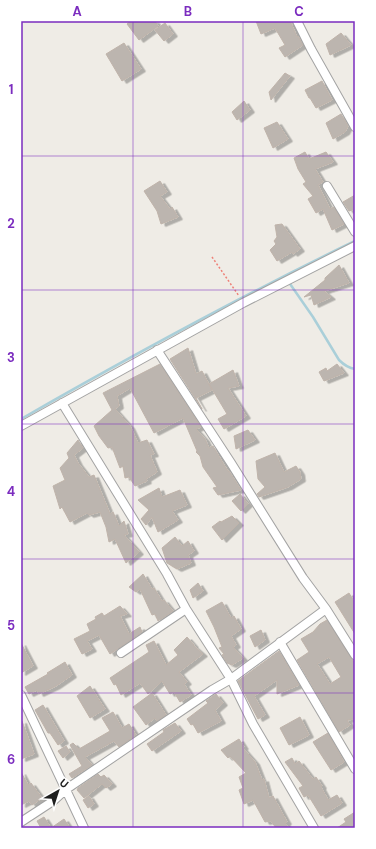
<svg xmlns="http://www.w3.org/2000/svg" width="376" height="849" font-family="'DM Sans',sans-serif">
<style>
.lines{fill:none;stroke-linecap:round;stroke-linejoin:round}
.stream{stroke:#aacfd9;stroke-width:2.5}
.building{fill:#bcb5af;stroke:#bfb3aa;fill-rule:evenodd;filter:url(#shadow)}
.street-casing{stroke:#a3a3a3;stroke-width:10}
.path{stroke:#ee8178;stroke-width:1.5;stroke-dasharray:2 2;stroke-linecap:butt}
.street{stroke:#fff;stroke-width:8}
.grid{fill:none;stroke:#7b2cbf;stroke-width:1;stroke-opacity:0.55}
.neatline{fill:none;stroke:#7b2cbf;stroke-width:1.5}
.grid-label{font-size:13px;text-anchor:middle;font-weight:bold;fill:#7b2cbf}
</style>
<defs>
<filter id="shadow"><feDropShadow dx="4.5" dy="2.5" stdDeviation="0" flood-color="#0004"/></filter>
</defs>
<rect width="100%" height="100%" fill="#efece6"/>
<g class="lines">
<path class="stream" d="M288 281 313 317 339 360C344 365 348 368 355 369
M21 419C131 356 241 296 355 241"/>
</g>
<path class="building" d="M131 21H155L158 26 139 40 127 24Z
M256 21H292L291 23 297 37 298 36 303 45 285 57 279 48 285 45 275 28 261 34Z
M165 23 173 34 164 41 155 30Z
M341 33 351 45 330 55 326 44Z
M124 43 141 69 122 81 106 54Z
M285 73 290 76 271 100 269 92Z
M322 81 332 100 316 108 310 98H309L305 90Z
M244 101 250 110 237 120 232 112Z
M341 114 348 126 345 132 333 139 326 123Z
M277 122 288 139 273 148 264 128Z
M305 152 309 159 326 152 333 162 315 169 323 182 318 185 330 209 334 207 344 224 332 230 323 209 316 213 308 199 313 196 303 184 306 182 298 169 294 158Z
M160 181 167 192 160 196 170 209 172 207 178 217 161 224 157 211 144 191Z
M355 195V209L349 211 343 202Z
M282 224 300 249 293 254 292 252 277 261 270 250 276 244 274 241 277 237 275 225Z
M339 265 349 283 324 291 331 297 314 305 311 295 304 297 325 280V278Z
M188 348 196 374 202 371 212 390 196 398 202 409 170 359Z
M160 364 201 427 196 429 205 439 209 448 213 446 224 465 228 471H229L241 490 218 495 213 488 217 487 203 467 200 456 196 452 197 451 183 418 154 433 130 388 117 396 119 406 115 409 130 426 138 443 147 440 154 454 150 455 157 472 146 479 147 481 135 486 129 477 125 478 123 466 120 468 112 447 108 448 99 436 94 426 112 410 103 393Z
M337 364 344 373 324 381 319 372 326 368 327 371Z
M233 370 239 386 228 388 246 416 224 429 218 419 227 414 209 384Z
M248 430 255 440 236 449 234 436Z
M78 440 83 448 74 455 78 463 89 477 94 475 110 514 113 512 119 526 124 521 128 534 124 535 139 552 126 563 115 539 109 542 106 527 100 512 89 515 87 513 70 522 62 507 60 509 53 486 65 480 60 468 69 458 67 453Z
M275 453 284 472 296 466 300 472 301 479 288 487 259 497 257 494 265 487 258 479 256 461Z
M159 488 162 497 180 490 187 505 172 511 178 520 158 532 152 517 146 525 141 519 149 510 138 500Z
M240 494 248 504 241 511 232 501Z
M232 516 239 523 222 540 212 527 220 521 221 522Z
M175 537 182 546 188 541 194 551 188 555 191 563 177 569 167 563 162 548Z
M143 574 152 589 154 588 162 601 164 600 173 611 158 621 155 614 152 615 140 589 136 592 129 587Z
M198 583 203 591 193 598 190 590Z
M349 593 355 603V634L335 602Z
M222 602 231 618 234 616 241 629 231 636 236 645 233 647 243 658 232 665 227 663 222 655 224 654 219 648 222 647 214 627 206 611Z
M120 606 127 614 120 616 129 634 140 627 142 632 110 654 99 635 87 641 92 649 82 654 74 639 90 631 87 624 96 619 95 617 102 613 104 616Z
M327 620 355 664V719L347 720 350 725 339 732 297 660 309 652 301 639 313 632 320 624ZM329 657 341 677 330 684 317 664Z
M261 630 265 640 255 647 250 636Z
M187 637 194 645H193L203 654 179 672 187 682 184 684 191 695 180 702 174 692 170 694 162 681 148 694 140 683 121 695 116 684 114 685 110 678 149 652 146 645 154 641 166 665 178 655 174 650Z
M21 643 33 666 21 673Z
M279 651 299 685 277 694V680L254 696 265 715 258 719 238 681Z
M65 662 72 675 56 686 39 694 37 690 29 694 25 687 48 674 47 673Z
M90 686 105 709 90 718 77 696Z
M152 693 166 715 157 721 155 718 146 725 133 707Z
M216 694 223 703 215 710 221 721 198 733 193 724 191 725 187 719 208 703 206 701Z
M43 705 64 741 58 745 50 733H48L35 710Z
M113 712 122 728 129 724 136 735 119 747 114 741 85 757 92 765 72 778 69 774 82 766 70 745 73 743 79 749 110 731 102 718Z
M300 717 309 735 289 745 280 728Z
M21 721H22L34 754 21 759Z
M175 723 181 731 152 751 147 744 164 732 163 730Z
M328 733 344 762 331 770 313 742Z
M239 739 244 747H242L255 762 262 780 264 779 269 798 273 796 287 822 285 823 289 828H276L271 821 265 822 253 800 244 804 239 790 243 788 239 777 246 773 230 756 228 758 221 750Z
M66 746 70 752 63 758 58 751Z
M292 758 295 764 299 761 313 779 316 777 322 786 321 787 328 800 337 795 342 803 321 816 308 795 304 797 299 788 303 786 285 762Z
M21 772 28 785 31 783 42 798 32 805 29 801 21 805Z
M98 774 101 777 104 775 112 784 106 788 102 784 84 798 77 790 78 788Z
M89 796 94 804 88 808 83 800Z
M355 812V828H337L346 822 344 819Z
M44 817 51 828 64 819 70 828H41L37 821Z"/>
<g class="lines">
<defs>
<path id="street" d="M297 21 311 49 355 127
M327 186 355 232
M157 350 231 463 303 578 326 609 355 655
M62 403 167 574 186 609 231 679 253 724 314 828
M21 426 243 303 355 246
M280 642 355 769
M121 653 186 609
M21 695 84 828
M21 822 53 801 65 790 212 690 231 679 326 609"/>
</defs>
<use href="#street" class="street-casing"/>
<path class="path" d="M212 257 239 296"/>
<use href="#street" class="street"/>
</g>
<path class="grid" d="M133 21V828M243 21V828M21 156H355M21 290H355M21 424H355M21 559H355M21 693H355"/>
<rect width="376" height="849" fill="none" stroke="#ffffff" stroke-width="44"/>
<g transform="translate(58 791) rotate(39)" stroke="#ffffff" stroke-width="3" paint-order="stroke">
<path d="M0-3L7 15L0 10L-7 15Z" fill="#1f1f1f"/>
<text y="-6" font-size="11" font-weight="bold" text-anchor="middle" fill="#1f1f1f">U</text>
</g>
<rect x="22" y="22" width="332" height="805" class="neatline"/>
<g class="grid-label">
<text x="77" y="16">A</text>
<text x="188" y="16">B</text>
<text x="299" y="16">C</text>
<text x="11" y="94">1</text>
<text x="11" y="228">2</text>
<text x="11" y="362">3</text>
<text x="11" y="496">4</text>
<text x="11" y="630">5</text>
<text x="11" y="764">6</text>
</g>
</svg>
